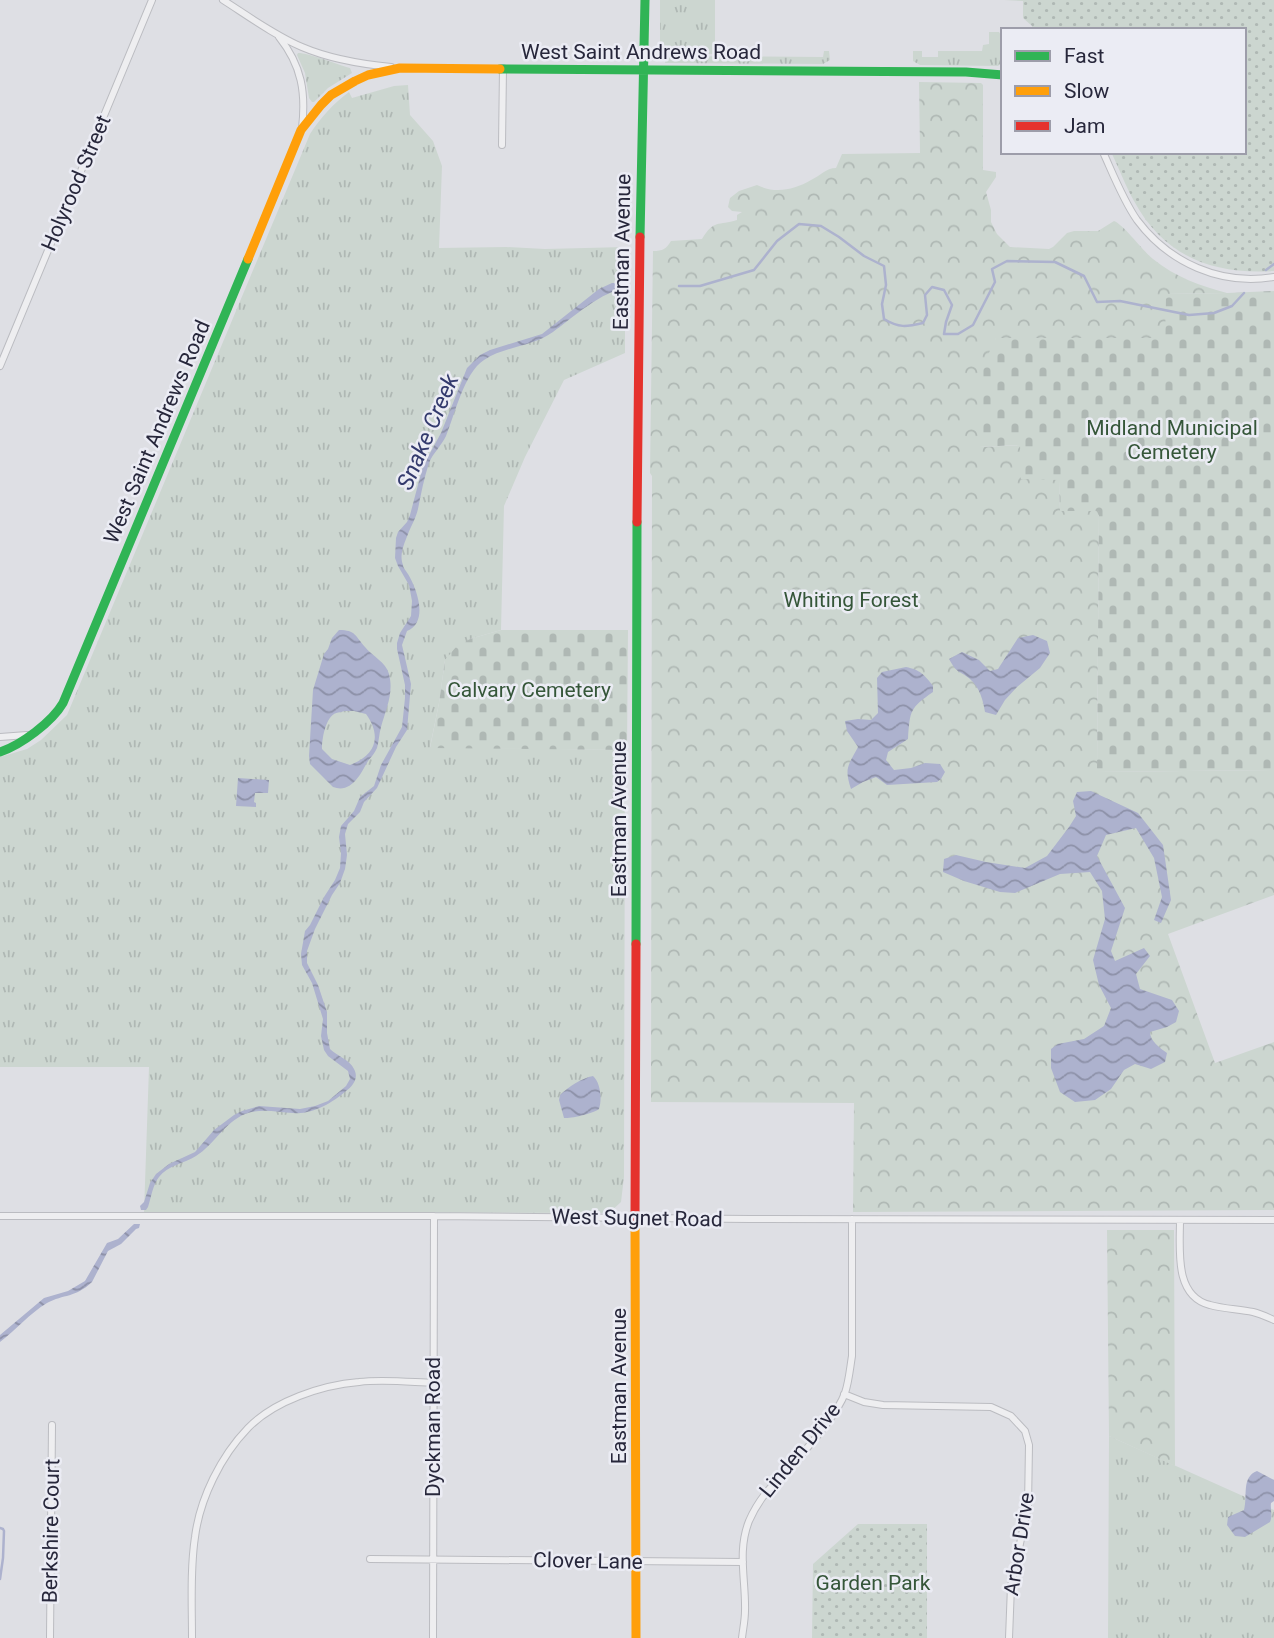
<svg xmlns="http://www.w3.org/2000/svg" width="1274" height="1638" font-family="Roboto,sans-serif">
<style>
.grass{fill:url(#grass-tufts)}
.forest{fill:url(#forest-crowns)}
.cemetery{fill:url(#cemetery-stones)}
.park{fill:url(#park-dots)}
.water{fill:url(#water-waves);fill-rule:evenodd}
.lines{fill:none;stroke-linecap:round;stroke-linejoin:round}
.stream{stroke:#adb2ce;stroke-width:2.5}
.street-casing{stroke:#bbbcc1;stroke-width:8}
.street{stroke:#eeeef0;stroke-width:6}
.fast{stroke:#30b455;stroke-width:9}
.slow{stroke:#ff9f0a;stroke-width:9}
.jam{stroke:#e5322d;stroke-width:9}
.labels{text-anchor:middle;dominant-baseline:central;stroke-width:5;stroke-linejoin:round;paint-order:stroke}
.street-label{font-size:21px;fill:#27273b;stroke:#ebecf4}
.park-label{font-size:21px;fill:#355639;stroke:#ebecf4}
.water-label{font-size:23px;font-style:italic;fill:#333a6d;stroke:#ebecf4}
</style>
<defs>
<pattern id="grass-tufts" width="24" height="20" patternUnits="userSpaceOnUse" patternTransform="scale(1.75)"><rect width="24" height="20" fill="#ccd6d0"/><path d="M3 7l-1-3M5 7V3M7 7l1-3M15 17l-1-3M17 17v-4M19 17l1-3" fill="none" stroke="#afb8b4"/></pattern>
<pattern id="forest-crowns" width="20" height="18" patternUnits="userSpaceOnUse" patternTransform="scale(1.75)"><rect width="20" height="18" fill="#ccd6d0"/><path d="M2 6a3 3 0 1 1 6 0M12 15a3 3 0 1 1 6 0" fill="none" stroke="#afb8b4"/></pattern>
<pattern id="cemetery-stones" width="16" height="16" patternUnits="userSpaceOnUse" patternTransform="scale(1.75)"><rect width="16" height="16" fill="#ccd6d0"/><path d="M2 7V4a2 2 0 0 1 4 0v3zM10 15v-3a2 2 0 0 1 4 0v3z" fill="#afb8b4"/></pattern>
<pattern id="park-dots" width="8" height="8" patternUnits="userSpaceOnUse" patternTransform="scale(1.75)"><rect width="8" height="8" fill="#ccd6d0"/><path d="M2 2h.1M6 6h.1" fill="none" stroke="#afb8b4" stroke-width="1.8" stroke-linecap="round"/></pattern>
<pattern id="water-waves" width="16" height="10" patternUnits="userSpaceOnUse" patternTransform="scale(1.75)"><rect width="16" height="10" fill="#adb2ce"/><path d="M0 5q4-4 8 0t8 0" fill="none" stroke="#8d91a8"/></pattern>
</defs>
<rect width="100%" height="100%" fill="#dedfe4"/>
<path class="grass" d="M660 0H715V54L667 53 666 49H660Z
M989 32H999L1001 35V63L998 66 920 65 913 61V51H922V57H938V51H982L983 45 989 44Z
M824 51H829L830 60 823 64 665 63 666 59 664 58V56L823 57Z
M298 53C309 53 336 64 350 68L352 73 328 88 314 102H312L309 98 305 73 297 55Z
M408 85 410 115 433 141 442 166 439 248 506 247 545 249 625 247V353L564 380 525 457 504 506 501 630 470 639 445 660 439 703 430 747 625 750 624 1177 621 1202 609 1213 144 1212 149 1067H0V757L27 749 41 740 67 715 310 134C321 117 333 104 349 92L352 98 394 86Z
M1109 1436 1274 1510V1638H1108Z"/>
<path class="forest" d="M919 82 981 83 983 85V170L996 172V177L986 192 991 210V222L997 234 1010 247 1049 249 1053 247 1067 233 1074 231H1098L1114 221C1124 225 1142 250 1153 259 1175 277 1201 286 1227 293L1166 294V338H996L980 447 1021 445 1059 479 1060 510 1099 511 1097 772 1274 770V895L1168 934 1215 1063 1274 1042V1210L853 1212 854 1103 651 1102 652 476 650 473 653 251C663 251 666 249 671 241L702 239C714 219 718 226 737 220V215L742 212 732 211 728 207 730 198 739 191 757 185C775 194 794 190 811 180 820 176 826 168 836 168L842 154 920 153Z
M1107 1230H1174L1175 1466 1109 1436Z"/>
<path class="cemetery" d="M1274 291V770L1097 772 1099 511H1060L1059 480 1021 479 1020 445 979 447V374L996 338H1165L1166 294 1227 293Z
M501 630H628L627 750 430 748 439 703 445 660 456 647 470 639Z"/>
<path class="park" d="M1004 0H1274V271C1214 275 1164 257 1134 201 1125 185 1119 168 1111 152H1244V30H1032V26L1023 18V1Z
M858 1524H927V1638H812L813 1564Z"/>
<path class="water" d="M612 283H626V289C604 289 571 319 553 332 532 347 505 346 484 360 464 373 455 414 446 436 442 445 433 453 429 463 424 478 421 494 418 509 416 518 411 526 408 534 404 544 399 555 403 565 403 568 407 572 408 574 417 589 429 622 407 631L402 645 411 684 407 730 396 747 377 788 364 802 360 812 348 824 345 834 347 855 345 869 340 883 332 895 315 929 307 951V963L318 985 327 1012V1033L330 1049C337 1056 350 1060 354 1069 359 1078 353 1086 346 1091 332 1103 312 1115 293 1113 276 1112 261 1108 245 1114 224 1123 214 1145 196 1156 185 1163 167 1166 159 1177 153 1184 151 1198 148 1207L146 1210H141L140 1206 144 1202 150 1183 156 1174 169 1164 195 1152 214 1130 234 1115 242 1111 259 1106 300 1109 315 1106 328 1101 346 1086 350 1079 348 1071 328 1056 324 1050 321 1036 323 1019 312 983 302 965 301 954 305 931 310 925 324 897 335 880 340 868 341 853 339 837 341 826 354 811 360 797 374 786 381 765 402 727 405 698V685L397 649V643L400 633 411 616 412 601 409 585 398 566 395 558 396 538 398 532 407 522 410 515 423 466 441 433 467 368 480 355 490 350 542 334 599 289Z
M339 630C356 630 355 636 365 647 372 656 386 662 389 674 394 693 386 709 381 727 379 734 379 741 377 748 375 753 371 757 368 761 361 773 352 794 333 787L310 764 309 756 313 690 324 654 328 649 332 638ZM346 711H354L366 714C382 736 376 755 350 765L332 759 322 749C322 739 325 720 334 714 336 713 344 711 346 711Z
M1033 635 1047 641 1050 653 1040 668 1017 687 1005 700 996 715 985 712C983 700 980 688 970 679 958 669 958 675 949 659L962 652 979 660 990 671 998 669 1018 638Z
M906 667C920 670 924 674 933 686V692C910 708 910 710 908 739L888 752 886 760 894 770 911 768 925 763 940 764 945 772 941 779 937 782 887 785 876 777 863 782 851 789C844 768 848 766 858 747L847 731 845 721 858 719 871 720 878 713 877 678 882 672Z
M238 778 269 780 268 793H255L254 802 256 803V807L236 806Z
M1091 791 1138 813 1163 845 1171 900 1161 923 1154 920 1162 897 1154 858 1136 828 1106 835 1097 856 1125 908 1111 951 1115 961 1144 948 1150 956 1136 974 1140 989 1172 1000 1179 1011 1176 1022 1167 1027 1150 1032C1150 1041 1160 1048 1167 1053L1165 1062 1151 1069 1135 1064 1124 1070 1111 1089 1095 1100 1075 1102 1060 1092 1051 1068V1049L1058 1044 1084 1039 1104 1026 1111 1008 1099 985 1093 960 1105 919 1102 891 1090 872 1060 874 1015 893 1000 892 964 881 943 872 944 859 956 855 986 862 1025 868 1047 856 1069 827 1076 816 1073 801 1077 792Z
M593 1076C601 1083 602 1100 599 1109 594 1113 571 1119 564 1118L559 1100 560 1095C568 1087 582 1078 593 1076Z
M134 1224H140L139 1228 136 1229 121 1244 108 1251 92 1282C75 1298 64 1294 47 1303 30 1313 16 1330 0 1342V1335L44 1298 68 1291 85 1281 107 1243 118 1239Z
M1257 1471 1274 1480V1501L1271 1503C1270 1509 1273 1516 1270 1522L1245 1537 1235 1536 1227 1525 1228 1517 1244 1510C1248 1496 1241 1477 1257 1471Z"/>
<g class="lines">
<path class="stream" d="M1266 270 1274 264
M679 286H700L754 270 777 241 799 224 821 226 839 237 864 256 884 266 886 285 882 304 884 319C899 328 906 327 923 323L927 315 925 295 932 287 944 290 952 305 946 322 944 334H958L973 325 995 282 992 269 1007 261 1055 262 1084 276 1097 302 1120 301 1189 315 1214 313 1232 306 1244 293
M0 1528 3 1529 4 1531 3 1558 0 1579"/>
<defs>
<path id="street" d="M223 0C248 16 274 35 302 47 330 59 360 64 391 67
M279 37C302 66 306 93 302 128
M502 145 503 68
M1103 152C1113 174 1123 200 1137 220 1169 263 1221 286 1274 277
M0 366 152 0
M0 737 27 735
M0 1216H434L749 1219 1274 1220
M1180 1220C1180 1250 1174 1296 1210 1305 1224 1309 1239 1309 1253 1312 1261 1314 1267 1317 1274 1320
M844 1394 864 1402 883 1405 991 1407 1011 1416 1025 1431 1029 1445 1028 1506 1011 1586 1009 1638
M370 1559 743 1562
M50 1638 52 1425
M192 1638C192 1605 190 1570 195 1537 200 1498 221 1456 248 1428 274 1401 322 1385 359 1382 383 1379 409 1382 434 1383
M433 1638 434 1216
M742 1638C743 1629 745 1620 745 1611 746 1581 737 1551 749 1521 758 1500 771 1486 787 1470 805 1451 836 1417 845 1393 849 1381 850 1368 852 1356V1219"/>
</defs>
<use href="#street" class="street-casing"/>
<use href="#street" class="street"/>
<path class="fast" d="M500 69 966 72 1003 75
M640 237 645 0
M0 752C21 745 52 722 63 703L248 259
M636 944 637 522"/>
<path class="slow" d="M248 259 301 130 321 105 331 95 355 81 368 75 400 68 500 69
M635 1218 636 1638"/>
<path class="jam" d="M637 522 640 237
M635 1218 636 944"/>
</g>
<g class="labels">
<g class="street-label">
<text x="641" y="52">West Saint Andrews Road</text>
<text transform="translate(76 183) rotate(-67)">Holyrood Street</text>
<text transform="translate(622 252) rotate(-89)">Eastman Avenue</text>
<text transform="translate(157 432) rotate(-67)">West Saint Andrews Road</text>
<text transform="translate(619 819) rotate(-90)">Eastman Avenue</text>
<text transform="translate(637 1218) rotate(1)">West Sugnet Road</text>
<text transform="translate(619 1386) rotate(-90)">Eastman Avenue</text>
<text transform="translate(433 1427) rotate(-90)">Dyckman Road</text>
<text transform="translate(800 1450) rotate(-51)">Linden Drive</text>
<text transform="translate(51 1531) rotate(-89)">Berkshire Court</text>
<text transform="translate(1019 1544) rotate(-81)">Arbor Drive</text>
<text transform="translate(588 1561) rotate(1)">Clover Lane</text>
</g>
<g class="park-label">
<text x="1172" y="428">Midland Municipal<tspan x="1172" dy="24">Cemetery</tspan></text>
<text x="851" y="600">Whiting Forest</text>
<text x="529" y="690">Calvary Cemetery</text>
<text x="873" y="1583">Garden Park</text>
</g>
<g class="water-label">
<text transform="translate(428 432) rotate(-67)">Snake Creek</text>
</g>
</g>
<rect x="1001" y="28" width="245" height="126" fill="#ebecf4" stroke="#9d9daa" stroke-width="2"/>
<rect x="1015" y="51" width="35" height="10" fill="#30b455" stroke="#9d9daa" stroke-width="2"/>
<text x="1064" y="63" font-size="21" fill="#27273b">Fast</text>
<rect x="1015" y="86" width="35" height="10" fill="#ff9f0a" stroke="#9d9daa" stroke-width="2"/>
<text x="1064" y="98" font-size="21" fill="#27273b">Slow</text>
<rect x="1015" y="121" width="35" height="10" fill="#e5322d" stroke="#9d9daa" stroke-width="2"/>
<text x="1064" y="133" font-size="21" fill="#27273b">Jam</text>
</svg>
